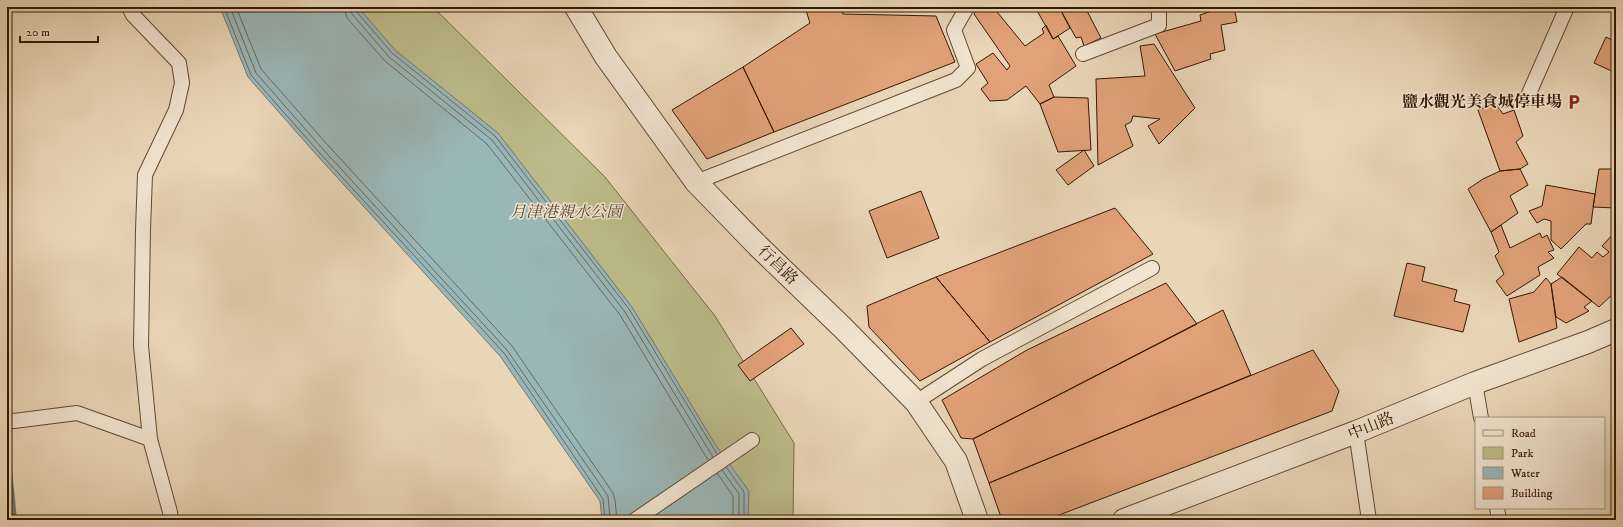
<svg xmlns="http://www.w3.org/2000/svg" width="1623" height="527" font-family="'IM FELL DW Pica','Noto Serif TC',serif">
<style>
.green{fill:#bdbc8a;stroke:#786a46}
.water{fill:#9ab7b8;stroke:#717770}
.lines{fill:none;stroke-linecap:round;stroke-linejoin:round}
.shore{stroke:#67685e;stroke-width:1}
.stream{stroke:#717770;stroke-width:8}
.building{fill:#e1a179;stroke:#341803}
.lane-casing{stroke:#614830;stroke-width:16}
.street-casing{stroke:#614830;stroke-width:24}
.lane{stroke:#f1e4d0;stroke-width:14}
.street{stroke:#f1e4d0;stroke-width:22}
.labels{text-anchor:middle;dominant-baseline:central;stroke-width:3;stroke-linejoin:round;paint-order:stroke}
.poi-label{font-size:16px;font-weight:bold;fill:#341803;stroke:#f1e4d0;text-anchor:end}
.park-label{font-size:16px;font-style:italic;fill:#5d492c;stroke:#f1e4d0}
.street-label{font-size:16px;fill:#341803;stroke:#f1e4d0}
</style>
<rect width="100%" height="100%" fill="#e9d6b7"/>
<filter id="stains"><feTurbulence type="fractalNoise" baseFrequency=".005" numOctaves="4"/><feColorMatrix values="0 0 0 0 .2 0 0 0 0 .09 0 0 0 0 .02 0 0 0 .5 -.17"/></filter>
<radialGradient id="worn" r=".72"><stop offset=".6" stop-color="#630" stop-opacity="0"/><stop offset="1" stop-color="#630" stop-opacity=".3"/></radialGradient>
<path class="green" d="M318 7H433L605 177 715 316 794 443 793 520H598L699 447Z"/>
<path class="water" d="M220 7H358L395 50 498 133 632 307 715 444 749 491 748 520H602L600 501 500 356 314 152 248 77Z"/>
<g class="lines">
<path class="shore" d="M224 7 251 75 317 150 504 353 603 499 605 520
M230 7 256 73 320 146 507 350 608 496 610 520
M236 7 261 69 325 142 512 346 613 493 615 500 617 520
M344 7 347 18 385 61 487 144 620 315 708 460
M350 7 352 14 389 57 492 140 625 312 713 457
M355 7 356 11 392 53 495 136 629 309 717 454
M726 467 744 492V520
M722 470 739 494V520
M717 473 733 496V520"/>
<path class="stream" d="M7 459 13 520"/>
</g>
<path class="building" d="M805 7H841L843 14 936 16 955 62 774 132 743 67 810 23Z
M979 7H993L1025 46 1044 33 1042 29 1046 25 1053 39 1058 36 1076 66 1049 85 1054 97 1040 104 1026 86 1007 100 990 101 981 89 988 83 976 64 993 53 1007 70 1010 66 974 14Z
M1035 7H1059L1070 28 1053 39Z
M1059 7H1085L1101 38 1084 46 1081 37 1076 38Z
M1224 7H1234L1237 22 1221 25 1225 50 1210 54 1211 59 1175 71 1155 34 1201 21 1200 15Z
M1606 37 1616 42V73L1594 63Z
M1154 44 1195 108 1159 144 1148 126 1160 119 1133 116 1131 122 1125 125 1133 146 1098 165 1096 79 1145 76 1140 46Z
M743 67 774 132 707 159 672 110Z
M1054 97 1088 98 1091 150 1058 152 1040 104Z
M1495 103 1503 114 1514 110 1523 136 1516 142 1528 164 1520 169 1500 171 1478 110Z
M1084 150 1094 166 1068 185 1056 170Z
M1520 169 1528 185 1510 196 1518 213 1491 232 1468 189 1483 179 1500 171Z
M1599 169H1613L1616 171V208L1593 207Z
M1546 185 1595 194 1591 224H1586L1561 249 1551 240V221L1544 219 1537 223 1529 211 1542 206Z
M921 191 939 238 887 258 869 211Z
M1115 208 1153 254 990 342 936 277Z
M1501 225 1510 248 1540 233 1542 238 1547 235 1554 250 1548 252 1554 258 1538 267 1540 275 1507 296 1496 281 1504 274 1495 256 1499 252 1491 232Z
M1616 231V291L1599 307 1557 274 1579 247 1592 258 1597 252 1603 257 1609 252 1602 246Z
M1407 263 1425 267 1422 281 1457 290 1454 301 1470 305 1463 332 1394 316Z
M936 277 990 342 920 381 869 327 867 306Z
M1562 277 1592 301 1584 307 1589 311 1566 323 1556 317 1551 284Z
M1546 278 1551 284 1557 328 1519 342 1509 299 1534 292Z
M1166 283 1197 324 973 439 961 438 942 400 1027 350Z
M1223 310 1251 375 989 483 973 439Z
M791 328 804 344 750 381 738 365Z
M1313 350 1339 391 1332 411 1046 520H1002L989 483Z"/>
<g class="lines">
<defs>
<path id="lane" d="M129 7 133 15 179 63 182 83 176 110 145 175 143 230 141 346 150 439 170 512 171 520
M1083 54 1159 25V12L1157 7
M1527 98 1567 7
M696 182 956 80 968 68 954 30 967 7
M1475 383 1481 418
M916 402 982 359 1152 268
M7 420 14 421 77 413 150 439
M1356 432 1369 520
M1497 508 1499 520
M635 520 752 440"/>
<path id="street" d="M576 7 606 57 696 182 758 246 842 327 916 402 956 461 977 520
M1124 520 1356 432 1475 383 1588 342 1616 330"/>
</defs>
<use href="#lane" class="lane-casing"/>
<use href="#street" class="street-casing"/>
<use href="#lane" class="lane"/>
<use href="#street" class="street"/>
</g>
<defs>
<symbol id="parking-bare" viewBox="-9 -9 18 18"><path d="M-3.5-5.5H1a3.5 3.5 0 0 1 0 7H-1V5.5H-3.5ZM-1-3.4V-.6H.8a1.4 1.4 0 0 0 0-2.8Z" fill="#8f2418" stroke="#f1e4d0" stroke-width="2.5" paint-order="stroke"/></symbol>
</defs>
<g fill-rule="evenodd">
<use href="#parking-bare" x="1563" y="91" width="22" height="22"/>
</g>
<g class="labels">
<g class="poi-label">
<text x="1562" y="102">鹽水觀光美食城停車場</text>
</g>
<g class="park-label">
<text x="566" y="212">月津港親水公園</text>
</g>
<g class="street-label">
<text transform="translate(778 265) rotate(44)">行昌路</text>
<text transform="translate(1371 426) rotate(-22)">中山路</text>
</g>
</g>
<rect width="1623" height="527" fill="none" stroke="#e9d6b7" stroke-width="24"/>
<rect x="8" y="8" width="1607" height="511" fill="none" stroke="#341803" stroke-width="2"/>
<rect x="12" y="12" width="1599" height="503" fill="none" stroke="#341803"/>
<rect x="1475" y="417" width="130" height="92" fill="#f1e4d0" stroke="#a5927e"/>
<rect x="1483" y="430" width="20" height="6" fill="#f1e4d0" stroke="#a5927e"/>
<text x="1511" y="437" font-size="12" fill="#341803">Road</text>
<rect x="1483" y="447" width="20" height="12" fill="#bdbc8a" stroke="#a5927e"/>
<text x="1511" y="457" font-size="12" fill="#341803">Park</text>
<rect x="1483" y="467" width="20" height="12" fill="#9ab7b8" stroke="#a5927e"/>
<text x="1511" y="477" font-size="12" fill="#341803">Water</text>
<rect x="1483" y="487" width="20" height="12" fill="#e1a179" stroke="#a5927e"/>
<text x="1511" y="497" font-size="12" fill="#341803">Building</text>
<path d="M20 36v6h78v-6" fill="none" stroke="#341803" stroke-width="2"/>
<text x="26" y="36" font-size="12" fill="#341803" stroke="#f1e4d0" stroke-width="3" paint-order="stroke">20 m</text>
<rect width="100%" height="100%" filter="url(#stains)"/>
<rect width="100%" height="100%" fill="url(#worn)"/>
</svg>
